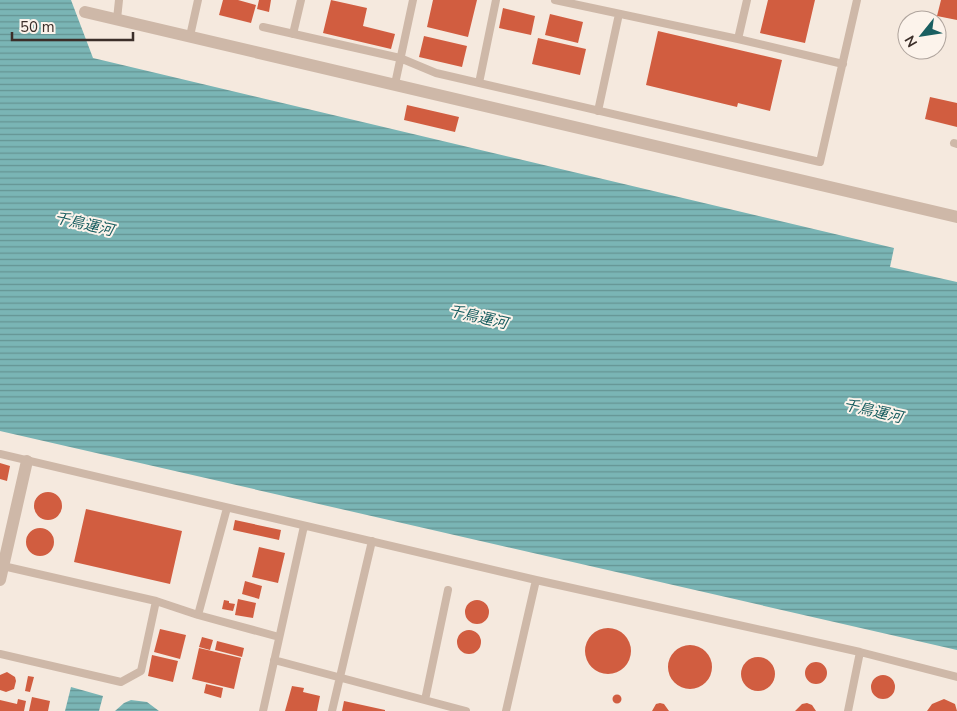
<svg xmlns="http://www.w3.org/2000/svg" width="957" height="711" font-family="'Nunito Sans','Noto Sans JP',sans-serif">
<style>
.water{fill:url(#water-rules)}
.building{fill:#d15d40}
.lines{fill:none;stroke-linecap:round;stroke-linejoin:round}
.service{stroke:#ceb8a8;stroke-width:8}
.minor{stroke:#ceb8a8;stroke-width:12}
.tertiary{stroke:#ceb8a8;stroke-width:12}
.labels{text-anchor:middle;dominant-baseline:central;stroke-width:4;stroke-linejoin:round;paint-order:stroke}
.water-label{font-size:15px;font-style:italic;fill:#1a5f61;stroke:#fcf3eb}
</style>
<defs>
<pattern id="water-rules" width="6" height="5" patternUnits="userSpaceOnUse" patternTransform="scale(1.25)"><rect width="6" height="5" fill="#7ab5b5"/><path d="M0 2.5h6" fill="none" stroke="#659493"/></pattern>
</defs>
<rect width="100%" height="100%" fill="#f5e9de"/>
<path class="water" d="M0 0H71L93 58 894 248 890 267 957 282V650L0 431Z
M71 687 103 696 99 711H65Z
M131 700 147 702 159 711H115L124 703Z"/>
<path class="building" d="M223 0H238L256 5 251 23 219 15Z
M259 0H271L269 12 257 9Z
M331 0 367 8 363 26 395 34 391 49 323 33Z
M433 0H477L468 37 427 27Z
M768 0H815L805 43 760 33Z
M941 0H957V20L937 16Z
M503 8 535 16 531 35 499 28Z
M550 14 583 22 578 43 545 35Z
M658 31 782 60 770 111 738 103 737 107 646 85Z
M424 36 467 46 462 67 419 57Z
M538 38 586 49 580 75 532 64Z
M930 97 957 103V127L925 119Z
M407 105 459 117 455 132 404 120Z
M0 463 10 466 7 481 0 479Z
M34 506a14 14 0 1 1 28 0a14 14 0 1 1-28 0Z
M86 509 182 531 170 584 74 562Z
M235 520 281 530 279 540 233 530Z
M26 542a14 14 0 1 1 28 0a14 14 0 1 1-28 0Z
M259 547 285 553 278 583 252 577Z
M245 581 262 586 259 599 242 594Z
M238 599 256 603 253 618 235 615Z
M465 612a12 12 0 1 1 24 0a12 12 0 1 1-24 0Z
M224 600 229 601V603L235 604 233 611 222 609Z
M585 651a23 23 0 1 1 46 0a23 23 0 1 1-46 0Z
M160 629 186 635 180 659 154 652Z
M457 642a12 12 0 1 1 24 0a12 12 0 1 1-24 0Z
M202 637 213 640 210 650 199 647Z
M217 641 244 648 242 657 215 650Z
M668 667a22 22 0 1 1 44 0a22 22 0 1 1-44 0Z
M199 648 241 658 234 689 192 679Z
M152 655 178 661 173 682 148 676Z
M741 674a17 17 0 1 1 34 0a17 17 0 1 1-34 0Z
M805 673a11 11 0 1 1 22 0a11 11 0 1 1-22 0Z
M7 672 15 677 16 681 14 689 6 692 0 690V675Z
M871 687a12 12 0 1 1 24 0a12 12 0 1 1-24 0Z
M28 676 34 677 30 692 25 691Z
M206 684 223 688 221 698 204 693Z
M292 686 304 688 303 692 320 696 317 711H285Z
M612.5 699a4.5 4.5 0 1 1 9 0a4.5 4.5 0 1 1-9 0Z
M32 697 50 701 48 711H29Z
M18 699 26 701 24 711H0V700L17 704Z
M944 699 955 704 957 711H927L932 704Z
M344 701 385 710V711H342Z
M660 703 664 704 669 711H652L656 704Z
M807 703 812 705 816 711H795L802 704Z"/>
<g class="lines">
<path class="service" d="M555 0 738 39 747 0
M117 19 119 0
M263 27 400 58 436 73 820 162 857 0
M293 34 301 0
M190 36 198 0
M738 39 843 64
M479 83 496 0
M395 84 413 0
M598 111 619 14
M954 143 957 144
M0 454 536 580 860 652 957 677
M3 566 156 601 198 615 279 637
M198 615 227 508
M0 654 121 682 141 671 156 601
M274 660 466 711
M425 700 448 590
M263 711 304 526
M332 711 372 541
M506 711 536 580
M848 711 860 652"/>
<path class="minor" d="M0 580 27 461"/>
<path class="tertiary" d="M85 12 957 217"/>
</g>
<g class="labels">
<g class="water-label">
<text transform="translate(84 224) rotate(13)">千鳥運河</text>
<text transform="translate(478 317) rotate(13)">千鳥運河</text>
<text transform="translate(873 411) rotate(13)">千鳥運河</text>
</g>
</g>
<g transform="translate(922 35) rotate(240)"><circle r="24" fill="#fcf3eb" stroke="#afa49d"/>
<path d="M0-4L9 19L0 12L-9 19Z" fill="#1a5f61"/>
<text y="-8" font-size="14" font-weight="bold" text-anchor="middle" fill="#3b2e29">N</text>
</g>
<path d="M12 32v8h121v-8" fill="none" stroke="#3b2e29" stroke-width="2.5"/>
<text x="20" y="32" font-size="15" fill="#3b2e29" stroke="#fcf3eb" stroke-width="4" paint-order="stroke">50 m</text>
</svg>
